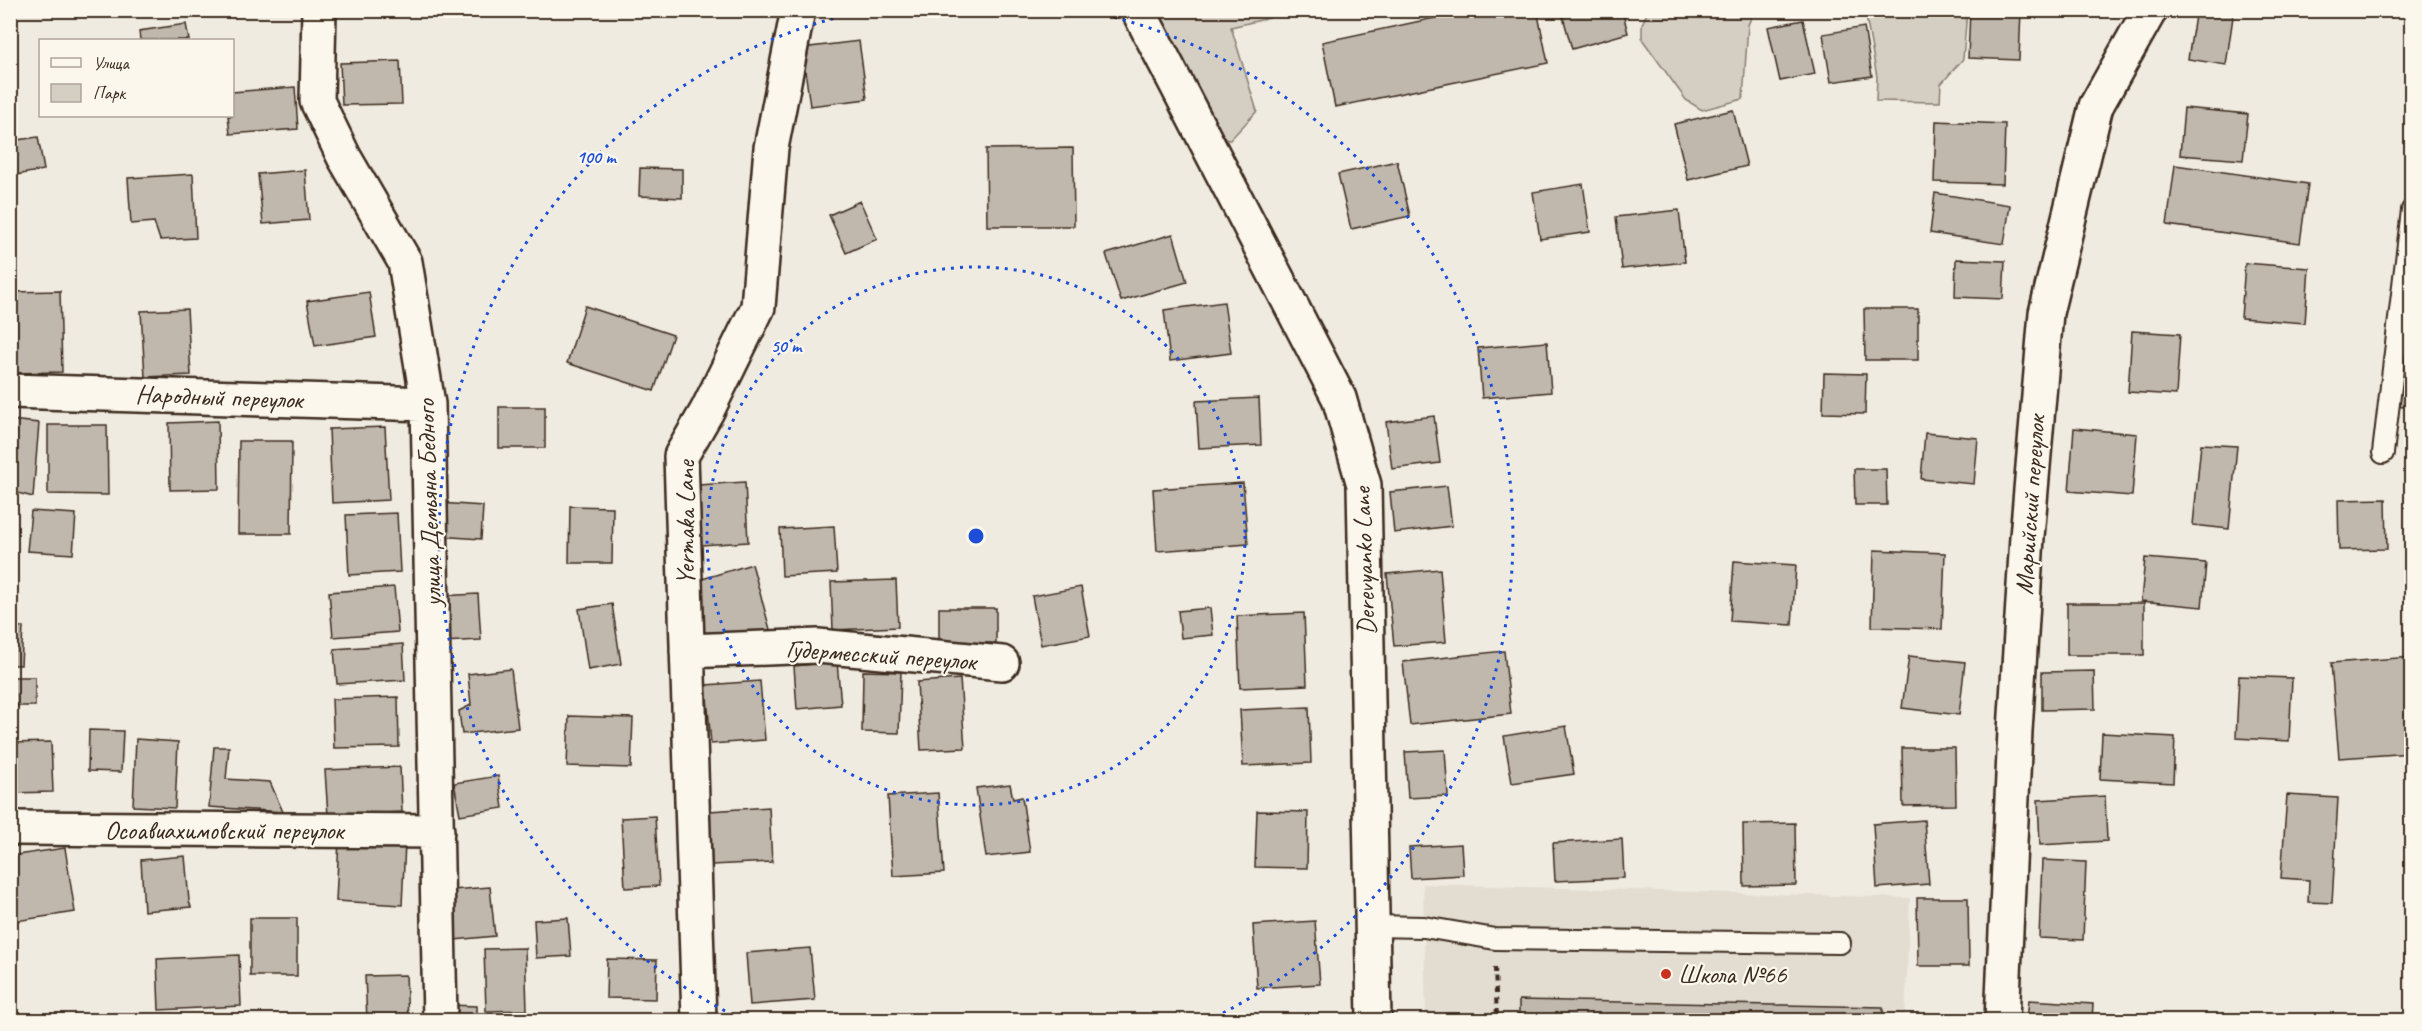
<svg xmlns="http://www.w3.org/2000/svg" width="2422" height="1031" font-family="Caveat,sans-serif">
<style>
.built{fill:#e2dcd1}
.green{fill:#d5cec3;stroke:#887c70;stroke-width:1.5}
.building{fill:#c0b8ad;stroke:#3b2a1e;stroke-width:1.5}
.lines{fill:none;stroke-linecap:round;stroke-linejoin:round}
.service-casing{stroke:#3b2a1e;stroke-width:24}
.minor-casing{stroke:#3b2a1e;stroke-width:38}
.path{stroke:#3b2a1e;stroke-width:4;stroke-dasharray:6 4.5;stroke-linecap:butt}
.service{stroke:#fbf7ec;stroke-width:20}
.minor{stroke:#fbf7ec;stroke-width:33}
.ring{fill:none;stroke:#1d4ed8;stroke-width:3;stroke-dasharray:3 6}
.poi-dot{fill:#c8321e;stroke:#fbf7ec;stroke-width:2}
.labels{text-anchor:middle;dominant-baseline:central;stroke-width:4.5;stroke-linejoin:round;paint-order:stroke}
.street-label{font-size:26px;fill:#3b2a1e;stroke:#fbf7ec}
.poi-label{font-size:26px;fill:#3b2a1e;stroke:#fbf7ec;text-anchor:start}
.centre{fill:#1d4ed8;stroke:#fbf7ec;stroke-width:3}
.ring-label{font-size:18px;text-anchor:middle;font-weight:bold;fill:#1d4ed8;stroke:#fbf7ec;stroke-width:4.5;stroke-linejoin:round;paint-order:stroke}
</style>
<rect width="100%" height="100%" fill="#f0ebe0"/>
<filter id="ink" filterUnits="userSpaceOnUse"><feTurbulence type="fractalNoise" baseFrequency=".0167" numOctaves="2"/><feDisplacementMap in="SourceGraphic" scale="12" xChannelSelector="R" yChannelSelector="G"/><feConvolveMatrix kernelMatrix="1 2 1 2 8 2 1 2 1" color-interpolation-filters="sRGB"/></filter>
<g filter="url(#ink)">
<path class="built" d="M1423 884 1910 898 1905 1020H1426Z"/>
<path class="green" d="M1149 11H1278L1269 18 1231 27 1257 111 1230 140 1214 139Z
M1648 11H1754L1748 25 1743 99 1702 110 1686 100 1642 39V24Z
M1865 11H1967L1963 59 1941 84 1940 102 1876 101 1877 77Z"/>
<path class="building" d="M1472 10H1537L1548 63 1335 107 1322 42Z
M1561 10H1622L1628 33 1572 49Z
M1970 10H2021L2019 60 1968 58Z
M2196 10H2234L2226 65 2188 59Z
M1803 20 1815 74 1780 81 1768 27Z
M186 24 189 40H140L139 31Z
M1864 27 1872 76 1831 82 1823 34Z
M859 41 867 99 810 106 802 48Z
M400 61 402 104 342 105 340 63Z
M295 87 298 129 230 134 228 116H232V92Z
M2184 108 2248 114 2243 160 2180 155Z
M1733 110 1747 166 1688 180 1674 124Z
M1936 121 2005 124 2003 184 1934 182Z
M38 137 44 170 10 176V141Z
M1073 148 1074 226H987L986 149Z
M1397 161 1410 216 1351 229 1338 174Z
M2175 165 2308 184 2300 243 2167 225Z
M640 168 682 169V198L639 196Z
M305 170 309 220 263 224 258 174Z
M193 174 196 238 160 240 154 222 131 224 128 178Z
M1583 184 1590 232 1540 239 1533 192Z
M1935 193 2010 205 2004 244 1930 233Z
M860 201 877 239 846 253 829 215Z
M1679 210 1685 262 1622 269 1616 217Z
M1173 234 1187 282 1121 301 1106 254Z
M1956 259 2005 261 2003 299 1955 297Z
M2245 263 2309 268 2305 323 2241 318Z
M60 291 62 372 10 373V292Z
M369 292 376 337 315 346 307 301Z
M1224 302 1231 353 1170 361 1164 310Z
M585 306 673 335 654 391 567 363Z
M187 309 191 375 145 377 141 311Z
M1864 309H1918V360H1865Z
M2408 317H2412V408L2396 406Z
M2132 331 2180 334 2176 395 2128 392Z
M1547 342 1551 392 1482 398 1478 348Z
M1824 373 1866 374 1865 414 1823 413Z
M1259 398 1261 445 1199 448 1196 401Z
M499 407H545V448H499Z
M1434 416 1440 463 1392 469 1386 422Z
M10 420 39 423 33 497 10 491Z
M218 421 219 489 170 490 169 423Z
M48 425H107L108 495 48 494Z
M385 427 389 500 332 503 329 429Z
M2074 428 2137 434 2132 496 2069 491Z
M1925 433 1978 438 1974 484 1921 479Z
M239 441H292L291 534H238Z
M2201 444 2237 446 2229 529 2193 525Z
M1854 469H1886L1887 505H1855Z
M745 482 748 542 701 545 698 485Z
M1243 483 1248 544 1157 551 1153 489Z
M1447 486 1452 526 1394 533 1390 492Z
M2386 499 2387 549 2339 550 2338 500Z
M439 503 483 506 481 539 438 536Z
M570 506 613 507 612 563H569Z
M31 511 76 514 73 554 27 551Z
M397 513 400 572 349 575 346 515Z
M834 526 837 573 782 576 780 529Z
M1874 550 1945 553 1942 629 1872 627Z
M2145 558 2206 563 2202 607 2141 601Z
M1734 561 1796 565 1792 625 1730 621Z
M752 564 771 633 702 634V579Z
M1440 569 1446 642 1394 646 1387 574Z
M896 580 898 627 833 630 831 582Z
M394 587 398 632 333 637 329 592Z
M1081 587 1090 636 1041 645 1032 596Z
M478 594 481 640 442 642 439 596Z
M2067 603H2144V655H2067Z
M612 604 621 664 588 670 579 609Z
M939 608H996V643H939Z
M1210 608 1213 635 1181 638 1178 611Z
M1304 613 1307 685 1240 688 1237 616Z
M10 627H23L21 665H10Z
M403 644 405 680 337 684 334 649Z
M1504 651 1511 714 1410 725 1403 662Z
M1909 656 1965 662 1959 715 1902 708Z
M2412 657V753L2339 758 2331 663Z
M837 662 841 705 797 709 794 666Z
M511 669 518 728 462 734 459 711 471 705 468 674Z
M863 671 901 672 899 733 862 732Z
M2094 671 2095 709 2042 710V672Z
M2239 676 2292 678 2289 741 2236 738Z
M10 677H35V706H10Z
M960 679 965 748 921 750 917 682Z
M760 681 765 740 711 744 706 685Z
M398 697 399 747 334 748 332 699Z
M1309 707 1311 763 1243 766 1240 710Z
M569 716 633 718 631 768 567 766Z
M1566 726 1574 774 1512 783 1504 736Z
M89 730 123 731 121 772 88 771Z
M2102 733 2175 737 2173 783 2100 779Z
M136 739 178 742 175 808 133 806Z
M51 742 53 792 10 793V743Z
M214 747H229L226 779 270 782 283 812 209 807Z
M1902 748H1955L1956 805 1903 806Z
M1445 750 1448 796 1408 798 1405 752Z
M400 767 402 812 328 816 325 770Z
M498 776 503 808 460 815 454 783Z
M1010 784 1013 799 1022 797 1030 852 986 857 976 788Z
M938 793 944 873 893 876 888 796Z
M2287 795 2338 798 2332 903 2308 902 2309 880 2281 878Z
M2105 796 2107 841 2040 845 2038 800Z
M769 807 772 862 712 865 709 811Z
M1257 811 1308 812 1307 868 1255 867Z
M655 816 659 886 625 888 621 818Z
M1924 820 1929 884 1877 888 1873 824Z
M1795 823 1796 885 1744 886 1743 824Z
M339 839 405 843 402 905 336 901Z
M1622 839 1624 878 1555 881 1553 843Z
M1461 844 1463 875 1411 878 1409 847Z
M65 848 75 912 16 921 10 887V856Z
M185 856 189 901 191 907 144 911 141 860Z
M2042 860 2086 862 2083 940 2039 938Z
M490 887 495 936 444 941 439 891Z
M1917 898H1968L1969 966H1918Z
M250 918H297V976H250Z
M568 918 571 956 536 958 534 920Z
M1315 921 1320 984 1257 988 1253 925Z
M525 948 527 1010 486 1011 484 949Z
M810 948 815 1000 750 1005 746 953Z
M239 955 241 1006 159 1010 157 959Z
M607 959 657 960 656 999 606 998Z
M406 975 408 1020H367L365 976Z
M1519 1000 1883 1007V1020H1519Z
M2029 1000 2093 1004 2092 1020H2027Z
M448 1005 477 1006V1020H448Z"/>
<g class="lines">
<defs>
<path id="service" d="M2383 453 2412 210
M1372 926 1424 927 1495 939 1840 943"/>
<path id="minor" d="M319 10 317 101 344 157 405 262 428 404 440 1020
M1138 10 1339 398 1364 485 1374 1020
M10 391 428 404
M687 651 818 646 1002 663
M10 828 437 831
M699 1020 681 456 707 411 758 307 771 148 798 10
M2002 1020 2015 731 2027 537 2046 313 2096 106 2150 10"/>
</defs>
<use href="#service" class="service-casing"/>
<use href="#minor" class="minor-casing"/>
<path class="path" d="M1495 967 1497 1020"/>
<use href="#service" class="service"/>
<use href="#minor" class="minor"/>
</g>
</g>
<g class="ring">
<circle cx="976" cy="536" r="269"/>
<path d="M741 1019A537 537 0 0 1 864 11M1088 11A537 537 0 0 1 1211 1019"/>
</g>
<circle class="poi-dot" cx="1666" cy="974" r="6"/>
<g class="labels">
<g class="street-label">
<text transform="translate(219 397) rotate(2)">Народный переулок</text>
<text transform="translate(429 503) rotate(-92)">улица Демьяна Бедного</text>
<text transform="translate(2030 505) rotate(-86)">Марийский переулок</text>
<text transform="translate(685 523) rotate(-90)">Yermaka Lane</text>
<text transform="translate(1364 561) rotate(-92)">Derevyanko Lane</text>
<text transform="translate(881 655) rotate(4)">Гудермесский переулок</text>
<text x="224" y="830">Осоавиахимовский переулок</text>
</g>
<g class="poi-label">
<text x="1678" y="974">Школа №66</text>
</g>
</g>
<circle cx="976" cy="536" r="9" class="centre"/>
<g class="ring-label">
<text x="596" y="163">100 m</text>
<text x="786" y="352">50 m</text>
</g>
<rect width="2422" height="1031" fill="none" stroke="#fbf7ec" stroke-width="36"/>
<rect x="18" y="18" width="2386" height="995" fill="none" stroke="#3b2a1e" stroke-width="2" filter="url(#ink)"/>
<rect x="39" y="39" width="195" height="78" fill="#fbf7ec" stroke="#aea59a" stroke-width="1.5"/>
<rect x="51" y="58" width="30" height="9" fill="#fbf7ec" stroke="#aea59a" stroke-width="1.5"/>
<text x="93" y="69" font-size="18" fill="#3b2a1e">Улица</text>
<rect x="51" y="84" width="30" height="18" fill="#d5cec3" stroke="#aea59a" stroke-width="1.5"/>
<text x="93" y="99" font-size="18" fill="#3b2a1e">Парк</text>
</svg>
